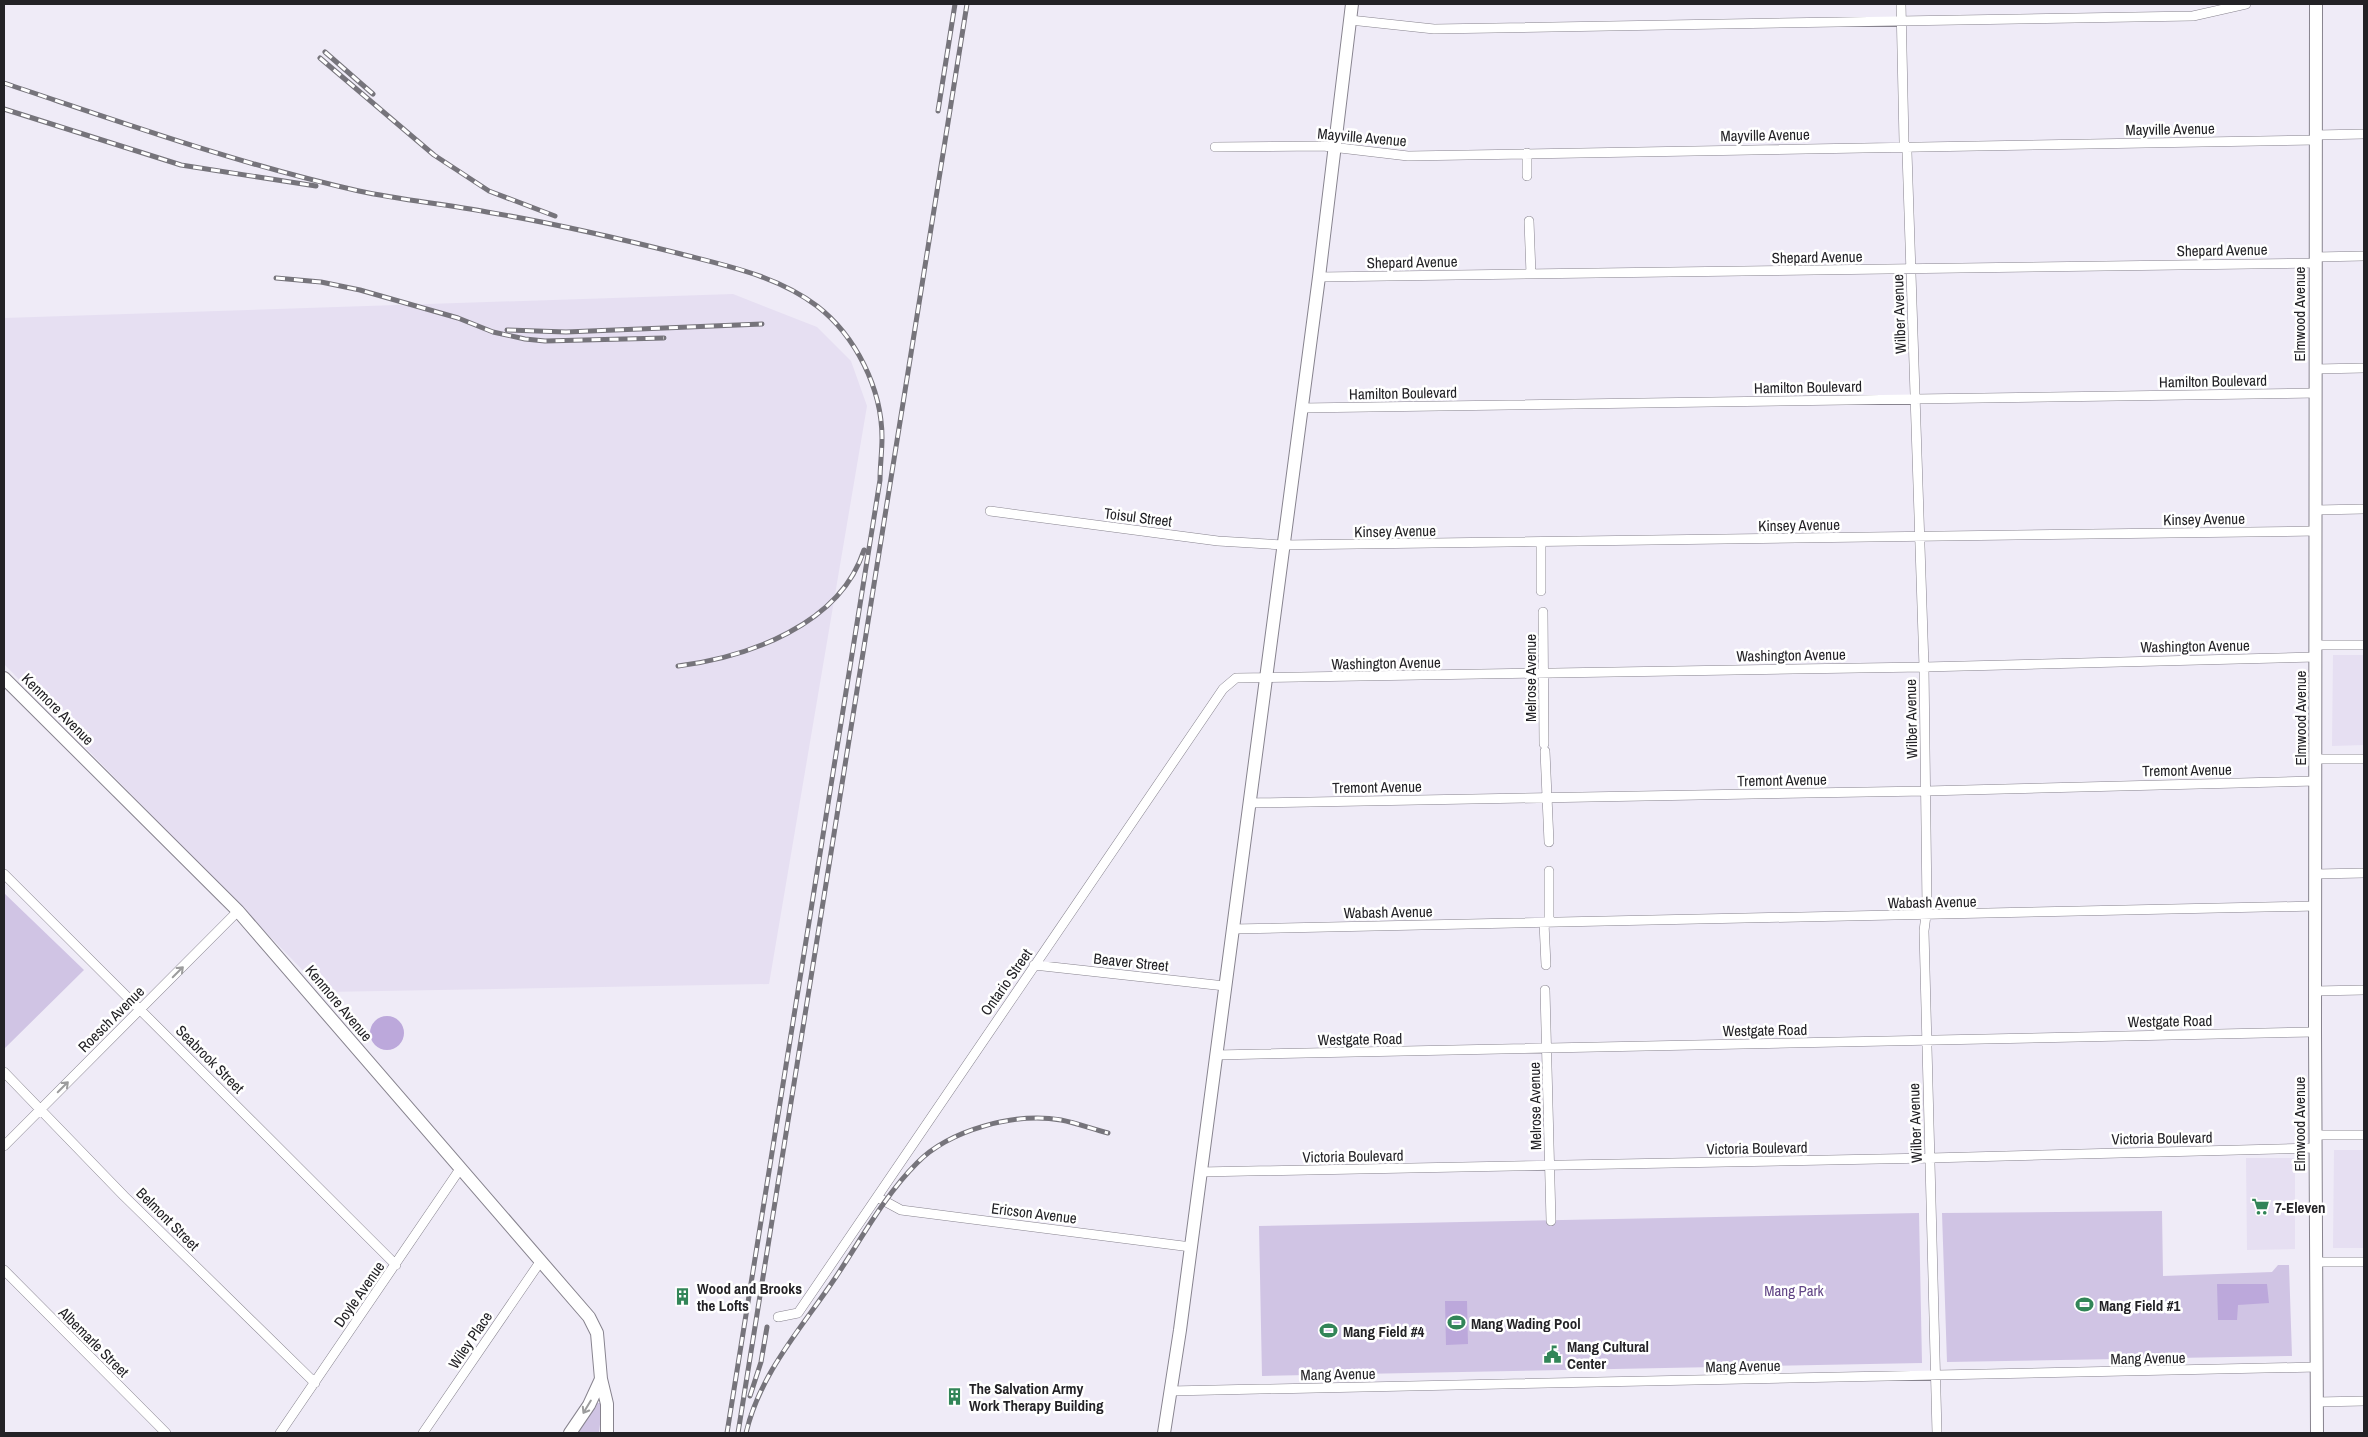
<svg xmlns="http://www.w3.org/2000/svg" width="2368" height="1437" font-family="'Archivo Narrow',sans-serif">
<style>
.built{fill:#e6dff2}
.green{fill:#d0c4e4}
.water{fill:#bca8db}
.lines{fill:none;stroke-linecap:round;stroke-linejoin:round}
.street-casing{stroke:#87838e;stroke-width:10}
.secondary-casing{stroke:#87838e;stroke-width:14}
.street{stroke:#fff;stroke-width:9}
.secondary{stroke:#fff;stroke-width:12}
.rail-casing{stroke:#76747b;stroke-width:5}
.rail{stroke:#fff;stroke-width:3;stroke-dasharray:9;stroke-linecap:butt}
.oneway{stroke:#9c9c9d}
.labels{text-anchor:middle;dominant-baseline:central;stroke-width:5;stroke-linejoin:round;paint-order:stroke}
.street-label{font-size:15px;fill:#232226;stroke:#fff}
.poi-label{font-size:15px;font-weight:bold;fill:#232226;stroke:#fff;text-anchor:start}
.park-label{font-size:15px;fill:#614585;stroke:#fff}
</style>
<rect width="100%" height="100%" fill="#efebf7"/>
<path class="built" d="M733 294 817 327 851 361 867 406 769 984 324 992 4 664V318Z
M2333 655H2364V745L2332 746Z
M2334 1150H2364V1248H2333Z
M2246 1158H2295V1249L2247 1250Z"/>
<path class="green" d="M4 893 84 970 4 1049Z
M2162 1211 2163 1276 2272 1272 2278 1265H2289L2292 1356 1947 1362 1942 1213Z
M1919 1213 1922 1363 1262 1376 1259 1226Z
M596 1403H600L602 1407 599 1433H576Z"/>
<path class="water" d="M370 1033a17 17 0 1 1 34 0a17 17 0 1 1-34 0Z
M2217 1284H2267L2269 1303 2238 1305 2237 1320H2218Z
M1445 1301H1467L1468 1344 1446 1345Z"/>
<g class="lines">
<defs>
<path id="street" d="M1901 4 1904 142 1907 152 1909 213 1924 667 1927 907 1924 931 1937 1433
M1350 20 1434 29 2193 16 2246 4
M2316 135 2364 134
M1215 147 1323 146 1408 156 2315 140
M1527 153V176
M1529 221 1531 274
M2315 257 2364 256
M1319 277 2315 263
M2316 369 2364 368
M1301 408 2316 393
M2316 510 2364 509
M990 511 1218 541 1283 545 2316 531
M1541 543V591
M1543 612 1544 744
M2316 645H2364
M1545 751 1549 842
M2316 759H2364
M1249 803 1926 791 2316 781
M1549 871V923
M4 874 396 1265
M2316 874 2364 873
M1544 923 1546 965
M1232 929 2316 906
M1034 965 1225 986
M1545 990 1551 1221
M2315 991 2364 990
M1216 1055 2315 1032
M4 1072 124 1196 315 1383
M2315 1135H2364
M4 1146 238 911
M1200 1172 1930 1158 2315 1148
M877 1197 901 1210 1191 1247
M2316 1262H2364
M4 1270 166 1433
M778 1317 798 1313 1223 689 1236 678 1924 667 2316 657
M1170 1391 2317 1367
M2317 1402 2364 1401
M280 1433 460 1169
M423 1433 540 1262"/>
<path id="secondary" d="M2316 4 2315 1032 2317 1433
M4 678 238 911 589 1317 597 1333 601 1379 607 1404V1433
M570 1433 589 1405 601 1379
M1164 1433 1180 1330 1319 277 1352 4"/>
</defs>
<use href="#street" class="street-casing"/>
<use href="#secondary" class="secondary-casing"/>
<use href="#street" class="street"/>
<use href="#secondary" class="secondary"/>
<defs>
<path id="rail" d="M325 52 373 94
M320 58 434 155 489 191 555 216
M4 83C121 122 238 164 359 191 401 200 444 204 487 212 553 223 617 238 681 254 728 266 777 276 817 306 856 336 882 389 882 438 882 452 880 466 880 480L727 1433
M4 109 181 165 316 186
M938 111 955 4
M276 278 321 282 360 290 458 318 493 332 525 339 545 341 664 338
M507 330 566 332 762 324
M678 666C748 657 840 625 864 550
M750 1396 761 1362 767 1327
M738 1433 967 4
M746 1433C759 1377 797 1333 829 1287 858 1246 881 1199 917 1163 949 1130 1015 1112 1061 1120 1077 1123 1092 1129 1108 1133"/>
</defs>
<use href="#rail" class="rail-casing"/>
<use href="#rail" class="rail"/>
</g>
<defs><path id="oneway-shaft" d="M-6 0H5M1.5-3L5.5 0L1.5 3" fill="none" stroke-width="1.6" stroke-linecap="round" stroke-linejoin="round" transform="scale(1.25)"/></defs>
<g class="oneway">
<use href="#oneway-shaft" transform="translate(178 972) rotate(-45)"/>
<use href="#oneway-shaft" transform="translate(63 1087) rotate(-45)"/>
<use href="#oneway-shaft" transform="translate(587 1407) rotate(121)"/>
</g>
<defs>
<symbol id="supermarket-bare" viewBox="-9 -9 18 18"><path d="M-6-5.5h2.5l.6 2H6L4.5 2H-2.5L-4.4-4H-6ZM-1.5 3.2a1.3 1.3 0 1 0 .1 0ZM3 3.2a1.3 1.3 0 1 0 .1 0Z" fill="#328558" stroke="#fff" stroke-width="2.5" paint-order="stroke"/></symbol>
<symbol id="building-bare" viewBox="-9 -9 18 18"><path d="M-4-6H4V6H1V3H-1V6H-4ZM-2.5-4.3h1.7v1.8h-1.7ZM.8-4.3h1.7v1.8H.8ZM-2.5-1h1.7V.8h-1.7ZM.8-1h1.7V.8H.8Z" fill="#328558" stroke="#fff" stroke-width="2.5" paint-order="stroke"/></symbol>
<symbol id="stadium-bare" viewBox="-9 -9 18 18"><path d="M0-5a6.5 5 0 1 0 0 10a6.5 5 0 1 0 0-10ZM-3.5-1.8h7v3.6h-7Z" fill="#328558" stroke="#fff" stroke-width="2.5" paint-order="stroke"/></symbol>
<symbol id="civic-bare" viewBox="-9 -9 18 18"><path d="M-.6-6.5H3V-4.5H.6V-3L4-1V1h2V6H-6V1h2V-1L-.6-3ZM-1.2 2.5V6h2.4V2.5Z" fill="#328558" stroke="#fff" stroke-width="2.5" paint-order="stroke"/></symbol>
</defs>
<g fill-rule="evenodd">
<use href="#supermarket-bare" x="2248" y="1194" width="25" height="25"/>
<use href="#building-bare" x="670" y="1284" width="25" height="25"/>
<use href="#stadium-bare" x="2072" y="1292" width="25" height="25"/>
<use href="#stadium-bare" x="1444" y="1310" width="25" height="25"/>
<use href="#stadium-bare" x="1316" y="1318" width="25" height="25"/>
<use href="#civic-bare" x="1540" y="1342" width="25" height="25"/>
<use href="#building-bare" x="942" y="1384" width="25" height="25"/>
</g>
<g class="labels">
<g class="street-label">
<text transform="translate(2170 129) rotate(-1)">Mayville Avenue</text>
<text transform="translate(1765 135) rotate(-1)">Mayville Avenue</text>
<text transform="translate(1362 137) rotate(5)">Mayville Avenue</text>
<text transform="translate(2222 250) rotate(-1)">Shepard Avenue</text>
<text transform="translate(1817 257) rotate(-1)">Shepard Avenue</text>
<text transform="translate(1412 262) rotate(-1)">Shepard Avenue</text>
<text transform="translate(1899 314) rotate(-92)">Wilber Avenue</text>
<text transform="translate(2299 314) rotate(-90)">Elmwood Avenue</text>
<text transform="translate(2213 381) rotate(-1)">Hamilton Boulevard</text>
<text transform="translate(1808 387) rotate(-1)">Hamilton Boulevard</text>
<text transform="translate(1403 393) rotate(-1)">Hamilton Boulevard</text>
<text transform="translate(1138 517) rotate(7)">Toisul Street</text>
<text transform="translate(2204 519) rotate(-1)">Kinsey Avenue</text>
<text transform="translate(1799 525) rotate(-1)">Kinsey Avenue</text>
<text transform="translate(1395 531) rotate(-1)">Kinsey Avenue</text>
<text transform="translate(2195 646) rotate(-1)">Washington Avenue</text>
<text transform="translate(1791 655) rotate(-1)">Washington Avenue</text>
<text transform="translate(1386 663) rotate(-1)">Washington Avenue</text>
<text transform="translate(1530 678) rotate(-90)">Melrose Avenue</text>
<text transform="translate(58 709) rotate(45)">Kenmore Avenue</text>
<text transform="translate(2300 718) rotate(-90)">Elmwood Avenue</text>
<text transform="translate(1911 719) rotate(-91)">Wilber Avenue</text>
<text transform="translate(2187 770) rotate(-1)">Tremont Avenue</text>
<text transform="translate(1782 780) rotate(-1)">Tremont Avenue</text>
<text transform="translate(1377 787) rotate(-1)">Tremont Avenue</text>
<text transform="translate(1932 902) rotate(-1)">Wabash Avenue</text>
<text transform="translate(1388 912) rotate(-1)">Wabash Avenue</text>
<text transform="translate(1131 962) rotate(6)">Beaver Street</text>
<text transform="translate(1006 982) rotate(-55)">Ontario Street</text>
<text transform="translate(339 1003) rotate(50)">Kenmore Avenue</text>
<text transform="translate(111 1019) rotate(-45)">Roesch Avenue</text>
<text transform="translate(2170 1021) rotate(-1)">Westgate Road</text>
<text transform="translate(1765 1030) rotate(-1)">Westgate Road</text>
<text transform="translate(1360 1039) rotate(-1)">Westgate Road</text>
<text transform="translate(210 1059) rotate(45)">Seabrook Street</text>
<text transform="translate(1535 1106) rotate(-91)">Melrose Avenue</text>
<text transform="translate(1915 1123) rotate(-92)">Wilber Avenue</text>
<text transform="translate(2299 1124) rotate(-90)">Elmwood Avenue</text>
<text transform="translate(2162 1138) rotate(-1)">Victoria Boulevard</text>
<text transform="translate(1757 1148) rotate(-1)">Victoria Boulevard</text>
<text transform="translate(1353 1156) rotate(-1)">Victoria Boulevard</text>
<text transform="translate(1034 1213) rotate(7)">Ericson Avenue</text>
<text transform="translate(168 1219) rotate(45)">Belmont Street</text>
<text transform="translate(359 1294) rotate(-55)">Doyle Avenue</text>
<text transform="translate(470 1340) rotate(-56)">Wiley Place</text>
<text transform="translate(94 1342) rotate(45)">Albemarle Street</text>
<text transform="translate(2148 1358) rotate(-1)">Mang Avenue</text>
<text transform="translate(1743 1366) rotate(-1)">Mang Avenue</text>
<text transform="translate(1338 1374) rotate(-1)">Mang Avenue</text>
</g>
<g class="poi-label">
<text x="2275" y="1207">7-Eleven</text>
<text x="697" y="1288">Wood and Brooks<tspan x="697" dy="17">the Lofts</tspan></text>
<text x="2099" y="1305">Mang Field #1</text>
<text x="1471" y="1323">Mang Wading Pool</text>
<text x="1343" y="1331">Mang Field #4</text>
<text x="1567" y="1346">Mang Cultural<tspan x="1567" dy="17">Center</tspan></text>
<text x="969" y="1388">The Salvation Army<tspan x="969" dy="17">Work Therapy Building</tspan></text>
</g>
<g class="park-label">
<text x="1794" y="1290">Mang Park</text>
</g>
</g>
<rect width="2368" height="1437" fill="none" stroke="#232226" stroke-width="10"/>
</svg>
